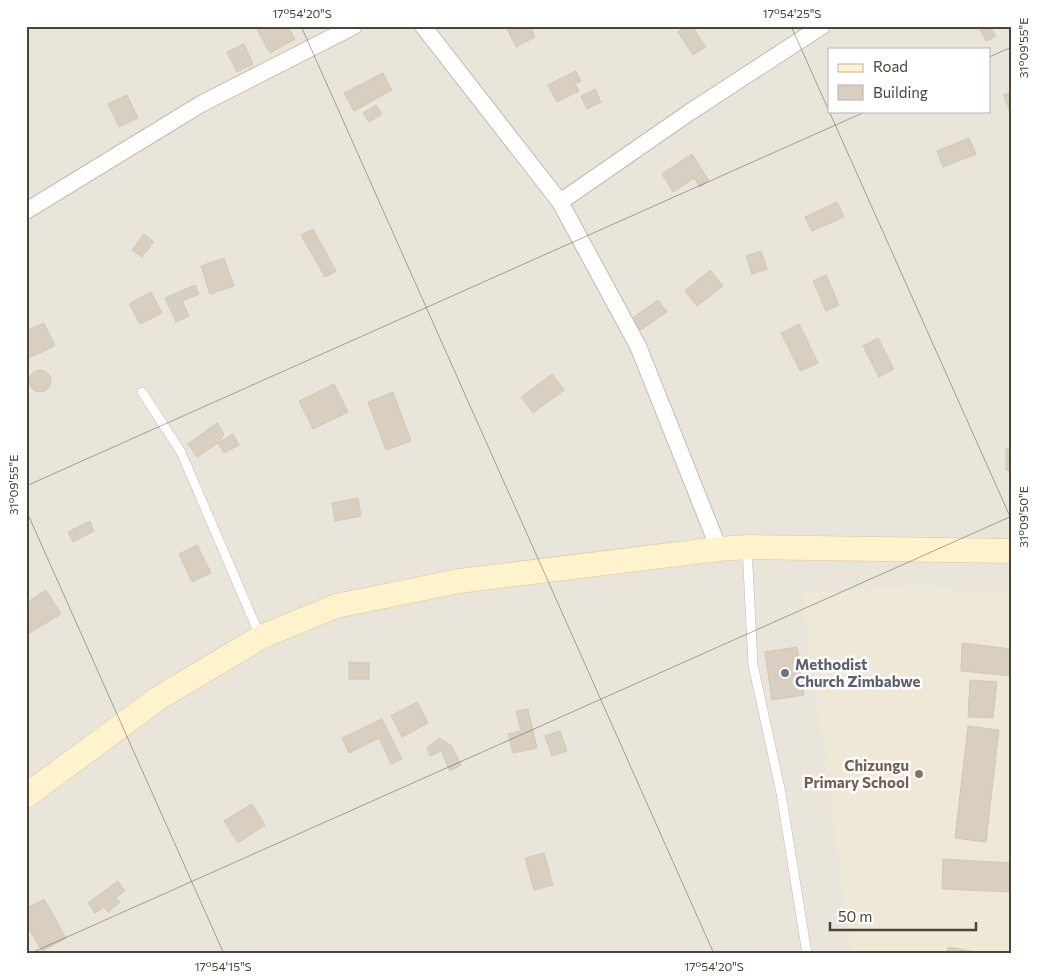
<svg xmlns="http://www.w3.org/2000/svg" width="1038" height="980" font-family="Commissioner,sans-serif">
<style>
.residential{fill:#eae5da;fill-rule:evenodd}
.education{fill:#efe8d6}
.building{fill:#d8cfc1;stroke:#d3c7b4}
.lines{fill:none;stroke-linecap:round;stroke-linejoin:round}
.lane-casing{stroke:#c2bbae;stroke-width:10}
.street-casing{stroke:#c2bbae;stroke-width:18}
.secondary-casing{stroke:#d6c79b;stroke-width:25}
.lane{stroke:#fff;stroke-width:9}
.street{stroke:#fff;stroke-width:16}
.secondary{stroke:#fff3cd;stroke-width:24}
.ticks{fill:none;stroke:#4b4439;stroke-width:1;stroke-opacity:0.45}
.worship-dot{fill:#6b7280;stroke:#fff;stroke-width:2}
.education-dot{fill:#8d6e63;stroke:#fff;stroke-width:2}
.labels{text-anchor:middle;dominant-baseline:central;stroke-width:5;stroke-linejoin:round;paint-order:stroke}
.worship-label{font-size:15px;font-weight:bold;fill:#5b616d;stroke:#fff;text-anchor:start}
.education-label{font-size:15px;font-weight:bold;fill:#785e54;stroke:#fff;text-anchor:end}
.neatline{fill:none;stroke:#4b4439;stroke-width:2}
.ticks-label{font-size:12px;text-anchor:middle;fill:#4b4439}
</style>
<rect width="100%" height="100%" fill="#f6f3ec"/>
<path class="residential" d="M26 26H1012V954H26ZM829 49H989V111H829Z"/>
<path class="education" d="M923 586 1012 595V954H852L802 593Z"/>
<path class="building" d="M255 26H288L295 39 270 53Z
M506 26H530L535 37 516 47Z
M685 26H692L706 47 693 55 678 32Z
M978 26H995L991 28 996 36 986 41Z
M244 44 253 64 237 72 227 52Z
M576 71 581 81 575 84 579 91 557 102 548 85Z
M383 73 392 90 354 111 344 93Z
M595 89 601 102 587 109 581 96Z
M1012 92V116L1003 95Z
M127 95 138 118 119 127 108 104Z
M376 105 382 114 369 122 363 113Z
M969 138 976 154 943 167 937 151Z
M692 154 709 181 700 187 694 178 673 192 662 174Z
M837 202 844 217 812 231 805 217Z
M313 229 336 271 325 277 301 235Z
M144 234 154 242 142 257 132 250Z
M761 251 767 269 752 274 746 256Z
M224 258 234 286 210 294 201 266Z
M710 270 723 286 697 306 685 291Z
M826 275 839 305 826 311 813 281Z
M195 285 199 294 182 301 189 316 176 322 165 298Z
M151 292 162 313 140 324 129 304Z
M658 300 667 312 639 331 631 319Z
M44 323 55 346 26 359V331Z
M799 324 818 363 800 371 781 333Z
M878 338 894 369 879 377 863 346Z
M29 381a11 11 0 1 1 22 0a11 11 0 1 1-22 0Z
M552 374 564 390 533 413 521 397Z
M334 384 348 412 313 429 299 401Z
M393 392 411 441 386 450 368 402Z
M217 423 224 434 218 443 197 457 188 444Z
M233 434 239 445 224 453 218 443Z
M1006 449H1012V470H1006Z
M358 498 361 516 335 521 332 503Z
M90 521 94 531 73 542 68 532Z
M197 545 211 573 192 582 179 554Z
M46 590 61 614 26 635V603Z
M962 643 1012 649V676L961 671Z
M797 647 804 695 772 700 765 652Z
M349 662 369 663V679H349Z
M970 680 997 682 993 718 968 717Z
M417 702 428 723 402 737 391 716Z
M528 709 537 748 513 753 508 734 521 731 516 711Z
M382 719 402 759 391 764 379 738 349 753 342 738Z
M968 726 999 730 986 842 955 838Z
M560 731 567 751 552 756 545 736Z
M439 738 452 746 461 765 450 771 441 751 430 756 427 748Z
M252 804 265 825 238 843 224 821Z
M544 853 553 885 534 890 525 858Z
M943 859 1012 863V892L942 889Z
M118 881 125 891 116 897 120 902 108 912 104 907 95 913 88 903Z
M44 899 66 938 42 951 26 924V909Z
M948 947 987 954H947Z"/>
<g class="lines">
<defs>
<path id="lane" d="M142 392 181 452 260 636
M747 547 753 665 781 793 807 954"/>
<path id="street" d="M423 26 560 202 638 346 719 549
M560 202 690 112 822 26
M26 211 201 104 354 26"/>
<path id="secondary" d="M26 796 157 699 261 637 336 606 459 581 719 549 747 547 1012 551"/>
</defs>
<use href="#lane" class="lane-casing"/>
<use href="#street" class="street-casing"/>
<use href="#secondary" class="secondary-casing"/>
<use href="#lane" class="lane"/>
<use href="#street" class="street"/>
<use href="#secondary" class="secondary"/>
</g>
<path class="ticks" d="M301 26 714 954M791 26 829 111M989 57 1012 47M829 111 1012 521M26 486 867 111M26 510 224 954M29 954 1012 516"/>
<circle class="worship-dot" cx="785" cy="673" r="5"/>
<circle class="education-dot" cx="919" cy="774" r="5"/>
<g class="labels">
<g class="worship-label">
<text x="795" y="664">Methodist<tspan x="795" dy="17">Church Zimbabwe</tspan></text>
</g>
<g class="education-label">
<text x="909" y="765">Chizungu<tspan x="909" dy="17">Primary School</tspan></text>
</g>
</g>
<rect width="1038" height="980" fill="none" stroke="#ffffff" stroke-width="55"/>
<rect x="828" y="48" width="162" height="65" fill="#ffffff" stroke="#b7b4b0"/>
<rect x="838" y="64" width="25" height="8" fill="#fff3cd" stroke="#b7b4b0"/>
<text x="873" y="72" font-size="15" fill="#4b4439">Road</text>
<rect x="838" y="85" width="25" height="15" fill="#d8cfc1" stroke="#b7b4b0"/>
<text x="873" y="98" font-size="15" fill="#4b4439">Building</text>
<path d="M830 922v8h146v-8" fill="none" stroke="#4b4439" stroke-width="2.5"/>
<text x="838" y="922" font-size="15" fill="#4b4439" stroke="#ffffff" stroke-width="4" paint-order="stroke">50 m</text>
<rect x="28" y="28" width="982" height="924" class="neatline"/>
<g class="ticks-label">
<text x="302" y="18">17°54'20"S</text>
<text x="792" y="18">17°54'25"S</text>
<text transform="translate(1024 48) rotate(-90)" y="4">31°09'55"E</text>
<text transform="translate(14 485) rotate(-90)" y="4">31°09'55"E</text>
<text transform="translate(1024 517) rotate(-90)" y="4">31°09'50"E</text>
<text x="223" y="971">17°54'15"S</text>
<text x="714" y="971">17°54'20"S</text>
</g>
</svg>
